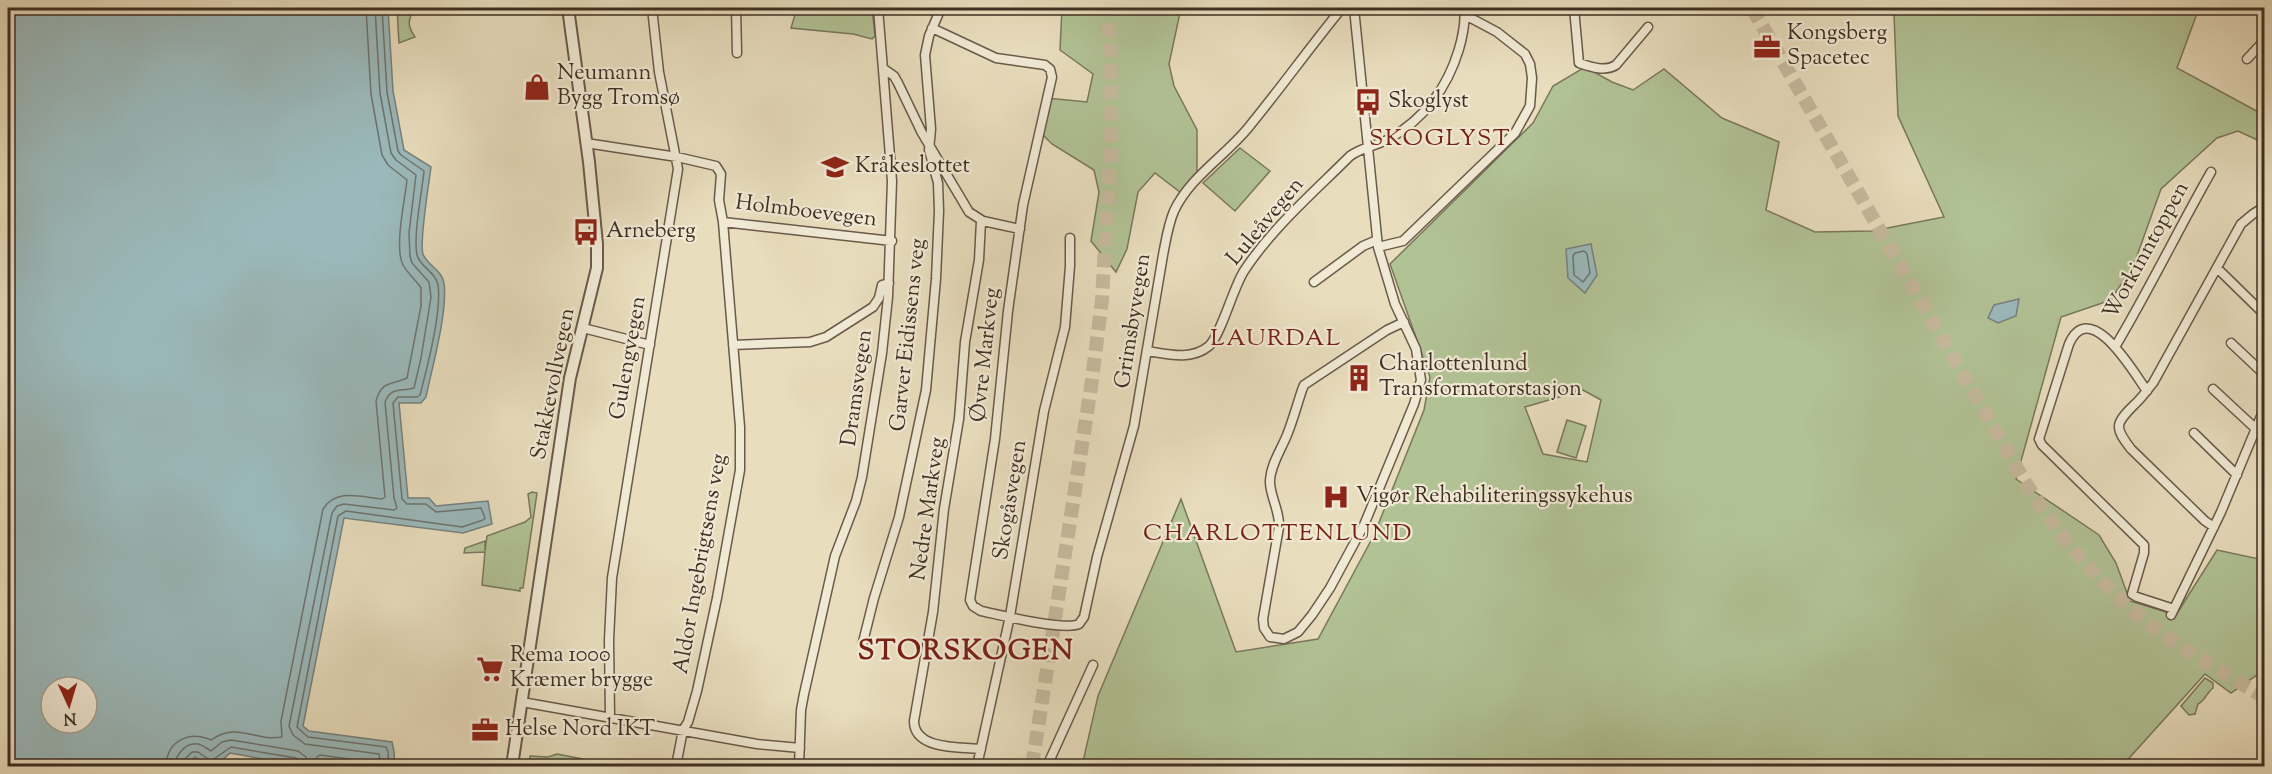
<svg xmlns="http://www.w3.org/2000/svg" width="2272" height="774" font-family="'Sorts Mill Goudy',serif">
<style>
.green{fill:#b1c295;stroke:#78785c;stroke-width:1.5;fill-rule:evenodd}
.water{fill:#9bb9bb;stroke:#76827e;stroke-width:1.5;fill-rule:evenodd}
.lines{fill:none;stroke-linecap:round;stroke-linejoin:round}
.shore{stroke:#6d746f;stroke-width:1.5}
.primary-tunnel{stroke:#c6ba9e;stroke-width:14;stroke-dasharray:14 7;stroke-linecap:butt}
.minor-casing{stroke:#695a4a;stroke-width:11}
.tertiary-casing{stroke:#695a4a;stroke-width:14}
.minor{stroke:#f0e9d4;stroke-width:8}
.tertiary{stroke:#f0e9d4;stroke-width:10}
.labels{text-anchor:middle;dominant-baseline:central;stroke-width:4.5;stroke-linejoin:round;paint-order:stroke}
.poi-label{font-size:22px;fill:#3f2f23;stroke:#f0e9d4;text-anchor:start}
.street-label{font-size:22px;fill:#3f2f23;stroke:#f0e9d4}
.neighbourhood-label{font-size:24px;letter-spacing:1.5px;fill:#7a1f14;stroke:#f0e9d4}
.district-label{font-size:28px;font-weight:bold;letter-spacing:1.5px;fill:#7a1f14;stroke:#f0e9d4}
</style>
<rect width="100%" height="100%" fill="#e8ddbd"/>
<filter id="stains"><feTurbulence type="fractalNoise" baseFrequency=".00333" numOctaves="4"/><feColorMatrix values="0 0 0 0 .2 0 0 0 0 .09 0 0 0 0 .02 0 0 0 .5 -.17"/></filter>
<radialGradient id="worn" r=".72"><stop offset=".6" stop-color="#630" stop-opacity="0"/><stop offset="1" stop-color="#630" stop-opacity=".3"/></radialGradient>
<path class="green" d="M397 8H417C407 18 407 26 415 37L399 43Z
M797 8H872L875 36 872 39 853 34 791 28Z
M1062 8H1181L1169 64 1174 86 1197 130V180L1180 192 1155 173 1154 174 1138 192 1127 249 1116 272 1091 241 1099 192 1094 170 1052 144 1042 134 1047 98 1087 102 1093 74 1060 50Z
M1904 8H2199L2177 68 2264 115V143L2238 131 2217 138 2161 189 2134 264 2111 300 2061 317 2016 479 2099 535 2116 563 2130 601 2176 615 2217 550 2264 560V670L2231 693 2205 674 2122 766H1082L1098 696 1181 499 1236 652 1318 639 1374 535 1424 410 1430 377 1390 264 1533 123 1553 86 1585 67 1612 82 1633 90 1664 69 1722 118 1779 142 1766 210 1815 232 1872 231 1944 217 1898 116 1894 14ZM1583 390 1601 400 1587 462 1543 454 1525 407Z
M1240 148 1270 171 1235 211 1203 183Z
M1567 420 1586 426 1576 458 1557 452Z
M532 492 537 493 523 588H520V591L482 585 485 552 464 553 465 548 485 541V551L487 536 525 522 531 517 528 494Z
M2205 678 2213 683V688C2206 693 2206 700 2198 704L2195 714 2189 715 2181 706Z
M557 754 619 766H529L530 756 548 757Z"/>
<path class="water" d="M8 8H388L393 91 404 150 431 167C429 183 419 243 423 254 426 264 442 270 444 283 448 311 432 368 426 397L421 403H399L408 498H429L436 506 488 501 492 524 463 533 344 518 303 726 309 731 392 742 394 751 395 766H330L316 763 315 766H300L230 753 218 764 208 766 195 757 186 766H8ZM51 687H87V723H51Z
M1591 244 1597 275 1585 293 1568 278 1566 249Z
M2019 299 2016 316 1998 323 1988 318 1994 305Z"/>
<g class="lines">
<path class="shore" d="M375 8 380 93 391 153 396 160 416 175 409 233 410 256 412 263 429 282 431 297 421 358 414 388C402 392 391 386 385 402L394 498 397 508 394 510 344 504 337 506 332 513 289 726 293 735 305 744 379 754 381 766
M382 8 387 92 398 151 401 155 424 171C422 193 413 235 417 255 419 266 436 272 438 285 442 311 427 368 420 395L417 397H398L393 403 402 499 407 504H426L436 512 481 508 485 518 483 520 462 527 346 511 338 516 297 727 308 737 386 747 388 752 389 766
M1584 251 1587 254 1590 273 1583 282 1574 275 1573 256 1575 253Z
M166 766C167 741 189 730 211 740 237 721 255 742 282 737L281 721 323 509C336 488 361 497 382 499L385 497 376 401C382 380 392 385 407 378L421 306V288C416 280 408 274 403 265 394 248 405 200 407 180L388 165 382 155 371 94 366 8
M175 766C175 756 185 742 198 744 203 745 207 749 211 751L222 742 231 740 298 751 306 757 308 766
M182 766 183 761 192 752H198L211 761 231 747 296 758 300 761 301 766
M317 766V757L320 755 370 762 372 766"/>
<path class="primary-tunnel" d="M1752 8 2025 482C2060 537 2100 586 2152 626 2187 653 2226 674 2264 697
M1032 766 1091 387 1102 300 1111 136 1109 8"/>
<defs>
<path id="minor" d="M736 8 737 53
M1354 8 1378 247 1395 304 1416 349 1421 380 1414 404 1364 525 1330 588 1312 615 1298 632 1284 639 1270 637 1264 628 1263 619 1279 527C1280 510 1269 495 1270 480 1271 464 1281 450 1287 435 1293 420 1297 405 1302 390L1304 385 1387 330 1404 322
M1574 8 1579 63C1591 67 1605 72 1616 65L1648 27
M932 28 996 58 1045 65 1050 69 1052 77 1023 205 1008 311 995 439 970 600 973 606 981 611C1000 615 1064 631 1079 624L1084 617 1097 557 1134 426 1163 255C1166 240 1168 225 1174 211 1190 177 1225 156 1248 128 1280 89 1310 47 1342 8
M2247 59 2264 41
M884 69 894 76 898 83 922 133 969 212 983 221 1020 229
M586 143 677 157 716 166 721 174 719 200 723 222 892 241
M1378 247 1403 241 1515 133 1530 106 1532 78 1530 64 1525 54 1497 32 1465 15
M2217 268 2264 314
M1314 282 1363 246 1377 240
M583 328 650 345
M2231 343 2264 374
M733 345 810 342 826 337 873 307 879 298 882 285 889 283
M2115 347C2149 290 2178 230 2211 172
M1147 351C1167 354 1191 361 1209 346 1221 335 1233 288 1244 271 1272 228 1314 192 1350 156 1362 147 1376 146 1389 139 1425 118 1447 89 1459 49 1463 35 1466 22 1464 8
M2213 389 2256 429
M2147 391C2134 373 2090 296 2069 344L2039 439 2042 445 2144 545V553L2132 594 2137 597 2174 609
M2194 433 2237 475
M2214 527 2205 521 2131 449C2114 427 2115 424 2134 405 2141 399 2147 390 2153 383L2241 224 2253 214 2264 207
M2171 615 2221 512 2264 409
M863 642 874 598 899 517 926 390 936 279 939 211 938 183 929 150 931 129 925 55 929 36 941 8
M522 702 757 744 800 748
M610 717 609 640 612 578 678 169 659 72 652 8
M981 749C960 747 914 750 914 721L933 612 944 509 959 419 965 342 979 260 981 221
M676 766 683 730 688 722 697 691 717 598 740 470V427L723 222
M799 766 801 710 804 694 835 556 856 501 862 477 882 353 888 297 892 181 878 8
M977 766 1010 616 1044 411 1065 327 1070 266V238
M1047 766 1093 665"/>
<path id="tertiary" d="M512 766 570 378 597 268V244L589 162 568 8"/>
</defs>
<use href="#minor" class="minor-casing"/>
<use href="#tertiary" class="tertiary-casing"/>
<use href="#minor" class="minor"/>
<use href="#tertiary" class="tertiary"/>
</g>
<defs>
<symbol id="office-bare" viewBox="-9 -9 18 18"><path d="M-6-3h4V-5.5h4V-3h4V5H-6ZM-1-4.5V-3h2v-1.5ZM-6 0V1H6V0Z" fill="#8f2418" stroke="#f0e9d4" stroke-width="2.5" paint-order="stroke"/></symbol>
<symbol id="shop-bare" viewBox="-9 -9 18 18"><path d="M-5-2.5h2.3a2.7 3.5 0 0 1 5.4 0H5L5.5 6h-11ZM-1.5-2.5h3a1.5 2.3 0 0 0-3 0Z" fill="#8f2418" stroke="#f0e9d4" stroke-width="2.5" paint-order="stroke"/></symbol>
<symbol id="bus-bare" viewBox="-9 -9 18 18"><path d="M-5-6H5V4H4V6H2V4H-2V6H-4V4H-5ZM-3.5-4V0h7V-4ZM-3.5 1.2v1.5H-2V1.2ZM2 1.2v1.5H3.5V1.2Z" fill="#8f2418" stroke="#f0e9d4" stroke-width="2.5" paint-order="stroke"/></symbol>
<symbol id="school-bare" viewBox="-9 -9 18 18"><path d="M0-5L7-2L0 1L-7-2ZM-4 1L0 2.5L4 1V4Q0 6-4 4Z" fill="#8f2418" stroke="#f0e9d4" stroke-width="2.5" paint-order="stroke"/></symbol>
<symbol id="building-bare" viewBox="-9 -9 18 18"><path d="M-4-6H4V6H1V3H-1V6H-4ZM-2.5-4.3h1.7v1.8h-1.7ZM.8-4.3h1.7v1.8H.8ZM-2.5-1h1.7V.8h-1.7ZM.8-1h1.7V.8H.8Z" fill="#8f2418" stroke="#f0e9d4" stroke-width="2.5" paint-order="stroke"/></symbol>
<symbol id="hospital-bare" viewBox="-9 -9 18 18"><path d="M-5-5h3v3.5h4V-5h3V5h-3V1.5h-4V5h-3Z" fill="#8f2418" stroke="#f0e9d4" stroke-width="2.5" paint-order="stroke"/></symbol>
<symbol id="supermarket-bare" viewBox="-9 -9 18 18"><path d="M-6-5.5h2.5l.6 2H6L4.5 2H-2.5L-4.4-4H-6ZM-1.5 3.2a1.3 1.3 0 1 0 .1 0ZM3 3.2a1.3 1.3 0 1 0 .1 0Z" fill="#8f2418" stroke="#f0e9d4" stroke-width="2.5" paint-order="stroke"/></symbol>
</defs>
<g fill-rule="evenodd">
<use href="#office-bare" x="1748" y="28" width="38" height="38"/>
<use href="#shop-bare" x="518" y="68" width="38" height="38"/>
<use href="#bus-bare" x="1349" y="83" width="38" height="38"/>
<use href="#school-bare" x="816" y="148" width="38" height="38"/>
<use href="#bus-bare" x="567" y="213" width="38" height="38"/>
<use href="#building-bare" x="1340" y="359" width="38" height="38"/>
<use href="#hospital-bare" x="1317" y="478" width="38" height="38"/>
<use href="#supermarket-bare" x="471" y="650" width="38" height="38"/>
<use href="#office-bare" x="466" y="711" width="38" height="38"/>
</g>
<g class="labels">
<g class="poi-label">
<text x="1787" y="34">Kongsberg<tspan x="1787" dy="25">Spacetec</tspan></text>
<text x="557" y="74">Neumann<tspan x="557" dy="25">Bygg Tromsø</tspan></text>
<text x="1388" y="102">Skoglyst</text>
<text x="855" y="167">Kråkeslottet</text>
<text x="606" y="232">Arneberg</text>
<text x="1379" y="365">Charlottenlund<tspan x="1379" dy="25">Transformatorstasjon</tspan></text>
<text x="1356" y="497">Vigør Rehabiliteringssykehus</text>
<text x="510" y="656">Rema 1000<tspan x="510" dy="25">Kræmer brygge</tspan></text>
<text x="505" y="730">Helse Nord IKT</text>
</g>
<g class="street-label">
<text transform="translate(806 212) rotate(7)">Holmboevegen</text>
<text transform="translate(1266 222) rotate(-50)">Luleåvegen</text>
<text transform="translate(2147 251) rotate(-61)">Workinntoppen</text>
<text transform="translate(1134 321) rotate(-81)">Grimsbyvegen</text>
<text transform="translate(909 335) rotate(-84)">Garver Eidissens veg</text>
<text transform="translate(986 355) rotate(-84)">Øvre Markveg</text>
<text transform="translate(629 358) rotate(-80)">Gulengvegen</text>
<text transform="translate(554 384) rotate(-79)">Stakkevollvegen</text>
<text transform="translate(858 388) rotate(-82)">Dramsvegen</text>
<text transform="translate(1011 500) rotate(-81)">Skogåsvegen</text>
<text transform="translate(929 509) rotate(-82)">Nedre Markveg</text>
<text transform="translate(701 564) rotate(-80)">Aldor Ingebrigtsens veg</text>
</g>
<g class="neighbourhood-label">
<text x="1440" y="139">SKOGLYST</text>
<text x="1276" y="339">LAURDAL</text>
<text x="1278" y="534">CHARLOTTENLUND</text>
</g>
<g class="district-label">
<text x="966" y="652">STORSKOGEN</text>
</g>
</g>
<rect width="2272" height="774" fill="none" stroke="#e8ddbd" stroke-width="30"/>
<rect x="9" y="9" width="2254" height="756" fill="none" stroke="#3f2f23" stroke-width="3"/>
<rect x="15" y="15" width="2242" height="744" fill="none" stroke="#3f2f23" stroke-width="1.5"/>
<g transform="translate(69 705) rotate(176)"><circle r="28" fill="#f0e9d4" stroke="#a99f8d" stroke-width="1.5"/>
<path d="M0-4.5L10 22L0 15L-10 22Z" fill="#8f2418"/>
<text y="-9" font-size="16" font-weight="bold" text-anchor="middle" fill="#3f2f23">N</text>
</g>
<rect width="100%" height="100%" filter="url(#stains)"/>
<rect width="100%" height="100%" fill="url(#worn)"/>
</svg>
